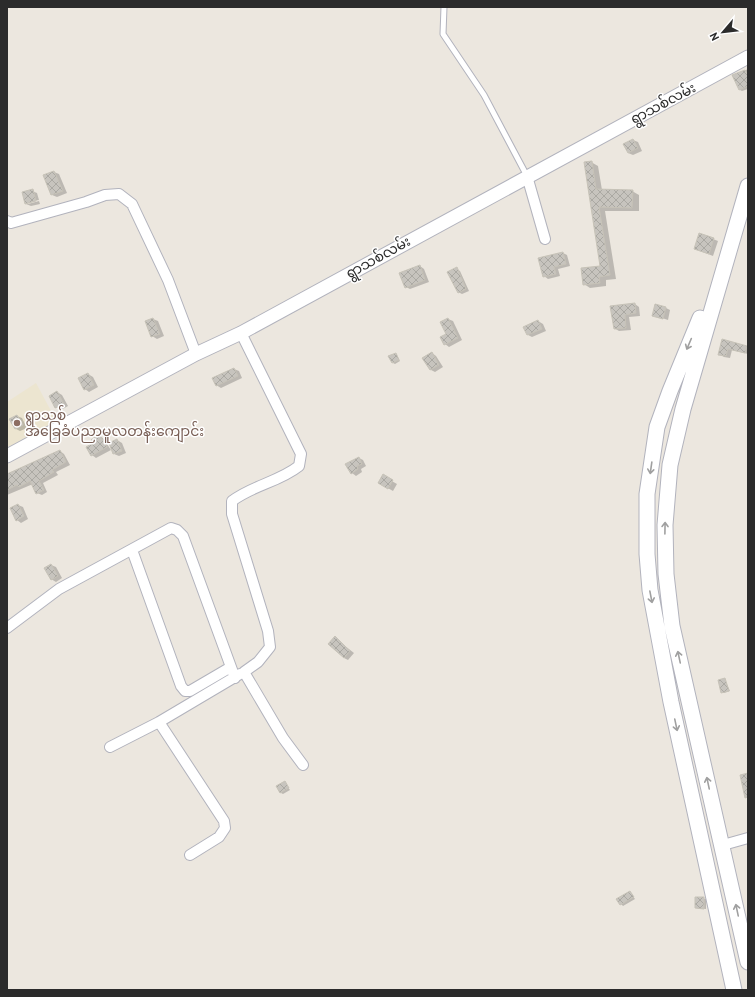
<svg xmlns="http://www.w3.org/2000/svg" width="755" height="997" font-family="'PT Sans','Noto Sans Myanmar',sans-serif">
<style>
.education{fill:#ece5d0}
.shadow{fill:#0003}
.building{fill:url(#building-cross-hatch);stroke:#c7c3b8}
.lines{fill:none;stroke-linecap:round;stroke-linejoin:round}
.service-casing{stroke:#b2b3bd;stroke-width:7}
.minor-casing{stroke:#b2b3bd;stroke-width:12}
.tertiary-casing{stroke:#b2b3bd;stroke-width:15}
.secondary-casing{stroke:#b2b3bd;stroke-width:17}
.service{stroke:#fff;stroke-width:5}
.minor{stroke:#fff;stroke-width:10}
.tertiary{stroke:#fff;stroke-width:13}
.secondary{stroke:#fff;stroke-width:15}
.oneway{stroke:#a0a0a0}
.education-dot{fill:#8d6e63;stroke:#fff;stroke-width:1.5}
.labels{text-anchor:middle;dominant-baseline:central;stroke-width:3;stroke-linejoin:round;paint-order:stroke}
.street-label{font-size:14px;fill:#2b2b2b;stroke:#fff}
.education-label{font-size:14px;fill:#785e54;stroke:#fff;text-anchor:start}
</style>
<defs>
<pattern id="building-cross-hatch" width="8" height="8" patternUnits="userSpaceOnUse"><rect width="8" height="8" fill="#c7c4be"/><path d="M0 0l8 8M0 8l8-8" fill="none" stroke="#aba9a3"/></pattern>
</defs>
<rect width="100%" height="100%" fill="#ece7df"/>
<path class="education" d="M36 383 58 424 11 450 7 443V402Z"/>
<path class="shadow" d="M748 69V89L742 91 740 90 733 76Z
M633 140 638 142 642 151 633 155 628 153Z
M591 162 598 166 602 190 632 191 639 195V211H605L616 279 606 280V286L590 288 584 284 601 267Z
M54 172 59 174 67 193 57 197 52 195 44 176Z
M32 191 37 193 39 200 28 202V204L39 201 40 204 31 206 26 204Z
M713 239 718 241 713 256 695 249Z
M563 253 567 255 570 266 558 269 560 276 548 279 544 276Z
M420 266 424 269 429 282 410 289 406 287Z
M457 269 460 271 469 291 462 294 458 292Z
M635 304 639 307 640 316 629 317 631 330 619 331 614 328 611 307Z
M666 308 670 310 668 320 653 315Z
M153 319 158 321 164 336 157 339 152 336Z
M448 319 453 321 462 340 449 347 445 344 447 335 441 322Z
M538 321 543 324 546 331 532 337 528 335Z
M722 341 746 347 748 348V354L732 350 730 358 724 357 719 354Z
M432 353 436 356 443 367 435 372 431 370Z
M396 354 400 361 395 364 393 363Z
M234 369 239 371 242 378 221 388 216 385Z
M88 374 93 377 98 387 89 392 85 389Z
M57 392 62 395 68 406 61 410 56 407Z
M17 416 22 418 27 428 20 431 16 429Z
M99 436 103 438 111 450 96 458 92 455 94 443Z
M117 440 122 443 126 453 119 456 114 454 110 444Z
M747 446H748V454H747Z
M60 451 64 454 70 465 56 472 58 475 43 483 47 492 42 495 37 493 33 484 7 495V474Z
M359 458 363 460 366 466 361 469 362 472 356 476 352 473Z
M383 476 397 484 393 491 379 483Z
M18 505 23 507 28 519 21 523 17 520Z
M51 565 56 567 62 578 56 582 51 579Z
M335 638 354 653 348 660 344 658Z
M725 680 730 691 724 693 722 692Z
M285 783 290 790 283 794 281 793Z
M630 892 635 899 623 906 621 904Z
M696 898 706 899V909L696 908Z"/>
<path class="building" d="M745 70 748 75V86L739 90 732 75Z
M633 139 638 148 628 153 623 144Z
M592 161 596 189 633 190 632 208 599 207 610 275 599 277 600 283 583 285 581 268 600 266 584 162Z
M54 171 63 191 51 195 43 175Z
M33 189 36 201 25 204 22 192Z
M699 233 714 238 709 254 694 249Z
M563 252 566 264 554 267 556 274 543 277 538 258Z
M420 265 425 280 405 288 399 273Z
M457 267 466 289 458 293 447 272Z
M635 303 636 313 625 315 626 328 614 329 610 306Z
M655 304 666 307 663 319 652 316Z
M153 318 160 334 151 337 145 321Z
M448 318 458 338 444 345 440 337 446 334 440 322Z
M538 320 542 329 527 335 523 327Z
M722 339 747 346 745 353 728 349 726 356 718 355Z
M432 352 439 365 430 370 422 358Z
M396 353 399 360 392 363 388 356Z
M234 368 238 376 216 386 212 378Z
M88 373 94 385 84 390 78 378Z
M57 391 64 404 55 408 49 396Z
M17 415 23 425 15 429 9 419Z
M99 434 107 447 91 456 86 447 93 443 91 440Z
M117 439 122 451 113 454 109 443Z
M60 450 66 462 52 470 54 472 39 481 44 490 36 494 30 481 19 487 17 485 7 490V474Z
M359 457 362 464 357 466 358 469 351 474 345 464Z
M383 474 393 480 388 489 378 483Z
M18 504 24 516 16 521 10 508Z
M51 564 58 576 51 580 44 568Z
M335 636 350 651 344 658 328 644Z
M725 678 729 691 721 693 718 680Z
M748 773V797L745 798 740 775Z
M285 781 289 788 280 793 276 786Z
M630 891 634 897 620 905 616 899Z
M695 897H704V909L695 908Z"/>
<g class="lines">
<defs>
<path id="service" d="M444 7 443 34 484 95 527 176"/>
<path id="minor" d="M527 176 545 239
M7 221 11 223 86 202 105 195 119 194 132 204 168 280 196 354
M241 333 301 454 299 466C279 482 253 485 232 501V514L268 631 270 647 258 662 244 672 283 738 303 765
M132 550 181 686 185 691H190L231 667
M7 628 59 589 171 528 177 530 183 536 235 678
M159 722 224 821 225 828 219 837 190 855
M110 747 159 722 240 674
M723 845 748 838"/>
<path id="tertiary" d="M7 456 196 354 241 333 748 57"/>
<path id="secondary" d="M748 186 683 409 670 465 665 525 666 574 672 626 748 962
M700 318 670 391 657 427 647 494V554L650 590 671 702 734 990"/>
</defs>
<use href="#service" class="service-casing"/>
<use href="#minor" class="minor-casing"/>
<use href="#tertiary" class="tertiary-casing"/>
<use href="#secondary" class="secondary-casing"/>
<use href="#service" class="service"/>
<use href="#minor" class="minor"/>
<use href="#tertiary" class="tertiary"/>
<use href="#secondary" class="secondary"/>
</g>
<defs><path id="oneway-shaft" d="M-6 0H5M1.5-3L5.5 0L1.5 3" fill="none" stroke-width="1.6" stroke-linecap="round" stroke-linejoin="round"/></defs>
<g class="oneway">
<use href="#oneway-shaft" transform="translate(689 344) rotate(113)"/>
<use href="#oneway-shaft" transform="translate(651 468) rotate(98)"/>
<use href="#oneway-shaft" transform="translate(665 528) rotate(-89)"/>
<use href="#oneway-shaft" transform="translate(651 597) rotate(79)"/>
<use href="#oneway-shaft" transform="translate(679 657) rotate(-102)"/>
<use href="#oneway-shaft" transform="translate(676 725) rotate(78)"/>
<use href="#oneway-shaft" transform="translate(708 783) rotate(-102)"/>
<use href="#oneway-shaft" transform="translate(737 910) rotate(-102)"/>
</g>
<circle class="education-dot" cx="17" cy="423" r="4"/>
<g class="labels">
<g class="street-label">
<text transform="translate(663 103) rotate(-28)">ရွာသစ်လမ်း</text>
<text transform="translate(378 257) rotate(-29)">ရွာသစ်လမ်း</text>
</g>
<g class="education-label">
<text x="25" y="415">ရွာသစ်<tspan x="25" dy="16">အခြေခံပညာမူလတန်းကျောင်း</tspan></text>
</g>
</g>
<rect width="755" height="997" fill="none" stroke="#2b2b2b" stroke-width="16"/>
<g transform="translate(723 32) rotate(242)" stroke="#ffffff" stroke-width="3" paint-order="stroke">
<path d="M0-3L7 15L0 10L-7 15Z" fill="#2b2b2b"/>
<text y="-6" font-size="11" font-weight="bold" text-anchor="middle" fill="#2b2b2b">N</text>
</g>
</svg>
